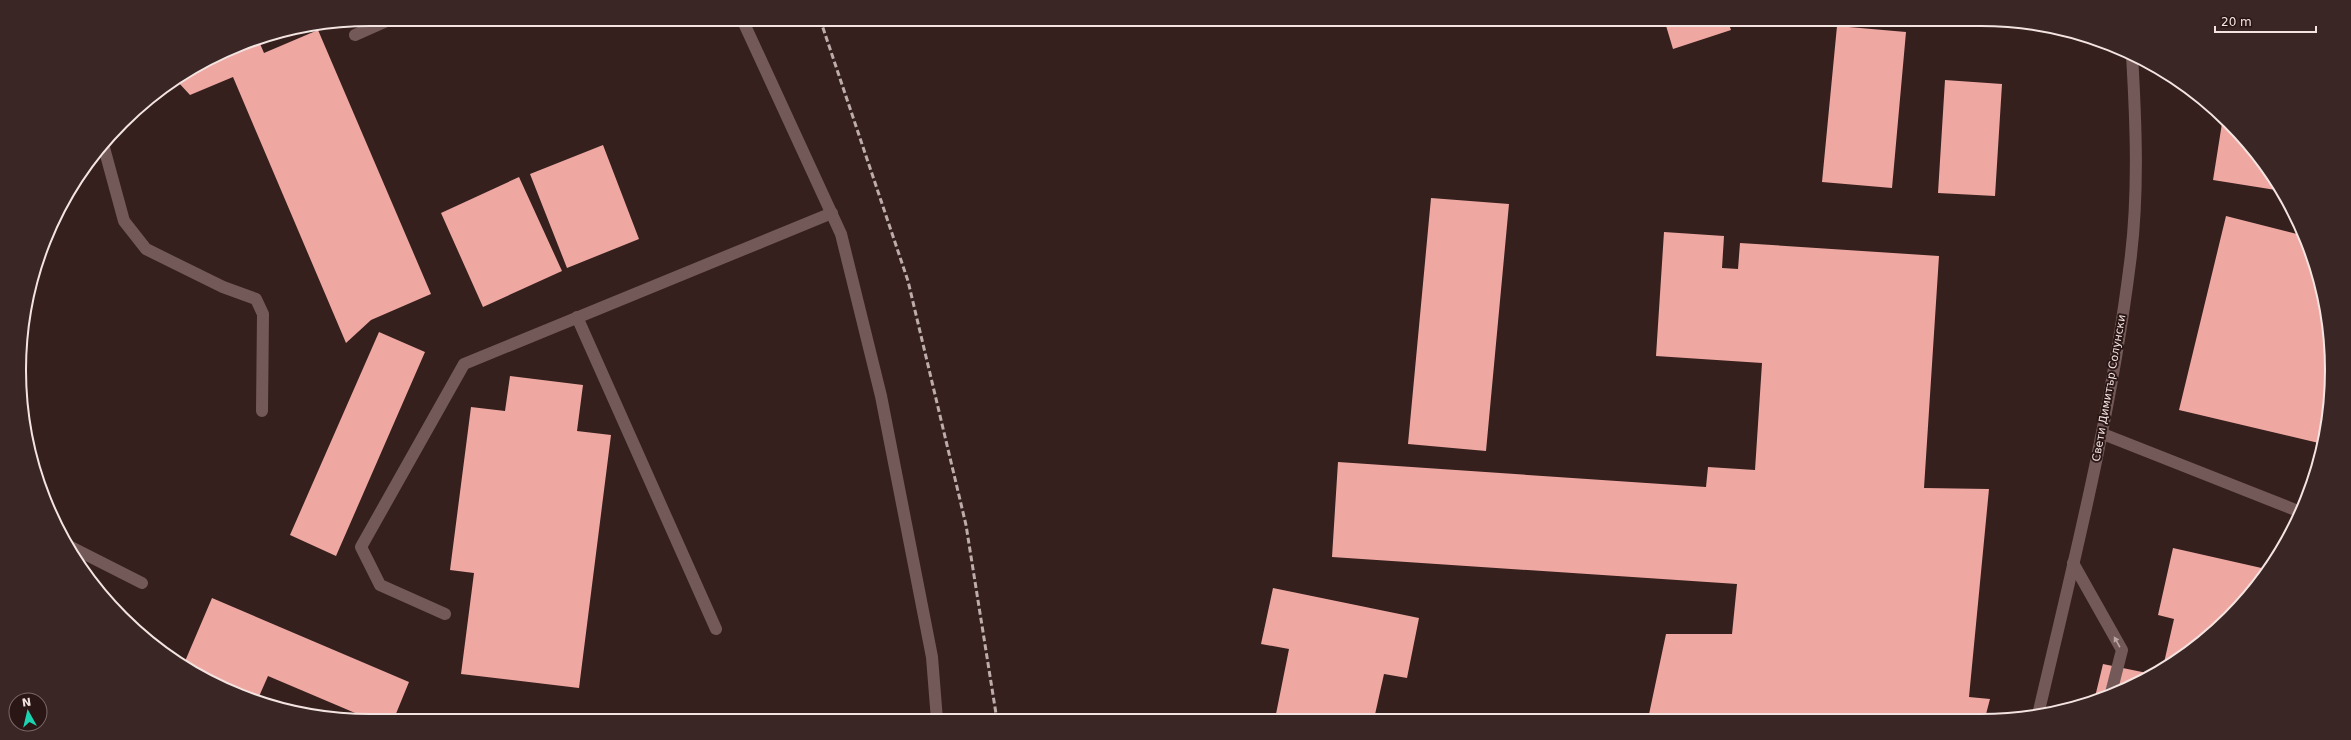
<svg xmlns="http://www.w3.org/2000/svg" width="2351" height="740" font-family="'DejaVu Sans',sans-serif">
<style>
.building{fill:#efa7a1}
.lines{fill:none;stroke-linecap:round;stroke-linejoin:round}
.lane{stroke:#735a58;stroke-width:12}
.street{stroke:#735a58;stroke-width:12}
.secondary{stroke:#735a58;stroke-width:12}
.rail{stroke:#bdacaa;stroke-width:3;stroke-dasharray:6 3;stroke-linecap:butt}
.oneway{fill:#b9a6a4}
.labels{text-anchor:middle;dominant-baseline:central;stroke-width:4;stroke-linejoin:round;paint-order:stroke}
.street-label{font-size:11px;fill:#f3e4e2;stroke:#2a1615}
.rim{fill:none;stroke:#f3e4e2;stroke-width:2}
</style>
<rect width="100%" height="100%" fill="#35201e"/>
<path class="building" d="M1664 19H1727L1731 30 1673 49Z
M1837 26 1906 32 1892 188 1822 182Z
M318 30 431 294 371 320 346 343 233 77 190 95 178 82 236 46 258 39 264 53Z
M1945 80 2002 84 1995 196 1938 193Z
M2223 117 2273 175 2282 191 2213 180Z
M603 145 639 239 567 268 530 174Z
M519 177 562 271 483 307 441 213Z
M1431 198 1509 204 1486 451 1408 444Z
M2226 216 2305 236 2325 302 2332 370 2323 444 2179 410Z
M1664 232 1724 236 1722 268 1738 269 1740 243 1939 256 1924 488 1989 489 1969 697 1990 699 1985 718 1648 719 1666 634H1732L1737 584 1332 557 1338 462 1706 487 1708 467 1755 470 1762 363 1656 356Z
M379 332 425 352 336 556 290 535Z
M510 376 583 385 577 431 611 435 579 688 461 674 474 573 450 570 471 407 505 411Z
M2173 548 2266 569 2213 634 2163 667 2174 619 2158 615Z
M1273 588 1419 618 1407 678 1384 674 1374 719H1275L1289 649 1261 644Z
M212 598 409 682 393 721H374L268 676 257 701 236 694 183 666Z
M2103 664 2152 674 2136 685 2095 697Z"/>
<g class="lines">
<path class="lane" d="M355 35 391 19
M103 144 124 221 146 249 223 287 256 299 263 314 262 411
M577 317 716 629
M2103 434 2298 511
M67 545 142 583
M2073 563 2122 650 2111 693
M445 614 380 585 361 547 464 364 832 213"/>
<path class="street" d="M742 19 841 234 881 396 932 657 937 720"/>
<path class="secondary" d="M2038 715C2073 565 2111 416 2130 263 2139 195 2136 123 2132 55"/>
<path class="rail" d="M820 19 908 281 966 525 997 720"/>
</g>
<defs><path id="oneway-solid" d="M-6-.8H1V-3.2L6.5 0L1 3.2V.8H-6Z"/></defs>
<use class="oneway" href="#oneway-solid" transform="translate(2117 642) rotate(-119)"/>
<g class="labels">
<g class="street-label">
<text transform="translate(2109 388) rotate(-80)">Свети Димитър Солунски</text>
</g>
</g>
<path d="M0 0H2351V740H0ZM370 26H1981A344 344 0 0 1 2325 370V370A344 344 0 0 1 1981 714H370A344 344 0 0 1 26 370V370A344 344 0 0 1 370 26Z" fill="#3a2625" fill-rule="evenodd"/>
<path class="rim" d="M370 26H1981A344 344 0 0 1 2325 370V370A344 344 0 0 1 1981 714H370A344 344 0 0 1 26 370V370A344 344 0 0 1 370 26Z"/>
<g transform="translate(28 712) rotate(352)"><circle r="19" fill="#2a1615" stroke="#7a6867"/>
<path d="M0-3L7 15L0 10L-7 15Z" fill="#1bd5b1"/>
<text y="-6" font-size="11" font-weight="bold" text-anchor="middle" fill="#f3e4e2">N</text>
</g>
<path d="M2215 26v6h101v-6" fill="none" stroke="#f3e4e2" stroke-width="2"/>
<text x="2221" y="26" font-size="12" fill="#f3e4e2" stroke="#2a1615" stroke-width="3" paint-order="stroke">20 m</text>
</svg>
